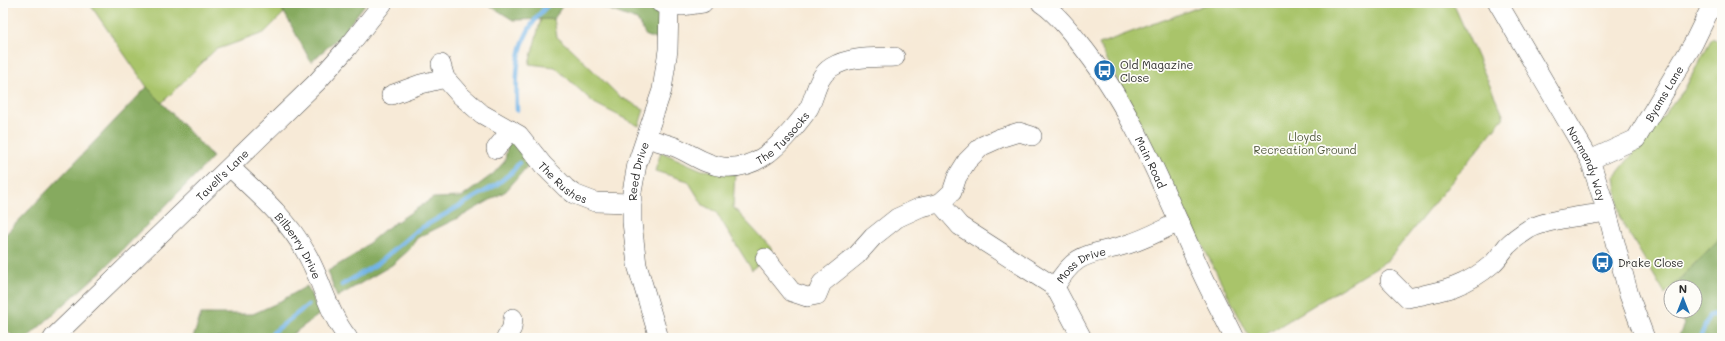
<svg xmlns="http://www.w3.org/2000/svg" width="1725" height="341" font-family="Mali,sans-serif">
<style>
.green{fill:#a9c46a;stroke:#6a784a}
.forest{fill:#86aa5e;stroke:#586a44}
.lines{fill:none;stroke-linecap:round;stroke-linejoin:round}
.stream{stroke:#72b4e7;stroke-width:4.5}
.minor-casing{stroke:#4a4845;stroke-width:20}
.minor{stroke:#fff;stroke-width:19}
.labels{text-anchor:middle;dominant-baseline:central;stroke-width:3.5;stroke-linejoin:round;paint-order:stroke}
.poi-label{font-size:11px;fill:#2b2b2b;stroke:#fdfcf7;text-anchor:start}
.street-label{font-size:11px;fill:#2b2b2b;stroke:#fdfcf7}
.park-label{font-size:11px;fill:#51593e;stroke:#fdfcf7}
</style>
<rect width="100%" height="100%" fill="#fdfcf7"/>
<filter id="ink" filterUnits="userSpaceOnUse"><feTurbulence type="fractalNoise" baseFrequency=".025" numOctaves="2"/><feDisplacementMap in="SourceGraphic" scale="8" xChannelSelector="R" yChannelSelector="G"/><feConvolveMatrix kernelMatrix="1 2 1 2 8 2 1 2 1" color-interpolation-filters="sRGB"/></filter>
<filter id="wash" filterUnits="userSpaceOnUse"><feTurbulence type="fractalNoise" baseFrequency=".012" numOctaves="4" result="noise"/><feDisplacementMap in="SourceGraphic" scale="16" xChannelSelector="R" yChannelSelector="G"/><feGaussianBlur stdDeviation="0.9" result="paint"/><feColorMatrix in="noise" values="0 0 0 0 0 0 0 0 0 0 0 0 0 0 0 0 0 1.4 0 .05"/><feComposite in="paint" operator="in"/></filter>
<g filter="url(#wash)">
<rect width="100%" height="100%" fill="#f7ead7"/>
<path class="green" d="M89 3H279L284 13 264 33 215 50 162 103 147 87Z
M1210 3H1453L1504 117 1388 260 1260 338H1250L1099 44Z
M541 19H554L557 37 571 49 620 97 644 109 639 126 594 103 555 67 529 64Z
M1712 38 1722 43V236L1665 294 1620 218 1615 176 1684 90Z
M661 152 702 170 735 173 733 207 772 249 752 270 716 212 703 205 688 181 655 171Z"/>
<path class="forest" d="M279 3H366L341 35 311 62Z
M486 3H564L554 19 513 20Z
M591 3H633L661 11 662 41 646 36 637 20Z
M147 87 213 157 106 267 27 338H16L3 329V237Z
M513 141 530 163 506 191 464 215 417 238 409 250 392 265 337 297 328 271 356 254 384 230 433 198 462 197 493 174 505 161 507 147Z
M1722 236V338H1678L1684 324 1676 311H1695V287H1672Z
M307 286 320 314 287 338H193L201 314H253L275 304Z"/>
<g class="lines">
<path class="stream" d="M517 110C516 66 515 36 550 3
M342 285 377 264 416 231 496 185 512 172 519 163
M266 338 308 305
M1700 338 1709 316 1722 312"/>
</g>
</g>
<g filter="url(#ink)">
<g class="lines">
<defs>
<g id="minor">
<path d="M660 3 682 6 703 3"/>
<path id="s1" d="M1041 3C1055 12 1067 27 1077 40 1130 104 1160 181 1194 256 1206 284 1221 311 1234 338"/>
<path id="s2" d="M1498 3 1590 160 1607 212 1629 295 1645 338"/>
<path id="s3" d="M441 64 445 78 460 95 482 114 519 135 543 165 566 188 574 194 595 202 632 203"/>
<path d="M391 95 421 84 445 78"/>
<path id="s4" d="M646 138C656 141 666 143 675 147 692 154 705 165 723 167 753 170 774 151 792 130 798 123 804 116 809 108 816 94 817 76 832 67 851 56 874 58 895 57"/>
<path d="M496 149 511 130"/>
<path id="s5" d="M1590 160 1636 139 1693 44 1713 3"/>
<path id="s6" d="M230 167C257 193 287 218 305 251 322 279 327 312 348 338"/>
<path d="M940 203 952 192 957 177 967 161 982 146 1000 138 1019 132 1032 136"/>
<path id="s7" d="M765 258 792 292 807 297 817 295 822 283 857 255 873 237 897 218 921 207 940 203 960 226 1055 287C1077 250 1089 256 1125 245 1144 240 1161 230 1179 222"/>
<path d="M1390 280 1408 298C1442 291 1464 288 1492 264 1498 259 1502 252 1507 246 1514 239 1521 234 1529 229 1548 219 1585 216 1607 212"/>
<path d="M1055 287 1082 338"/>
<path id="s8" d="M53 338 317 82 348 47 383 3"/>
<path d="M506 338 512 328 513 318"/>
<path id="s9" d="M659 338 637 265 632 222V192L637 164 662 90 668 50 669 5"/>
</g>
</defs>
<use href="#minor" class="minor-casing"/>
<use href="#minor" class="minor"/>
</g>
</g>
<defs>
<symbol id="bus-disc" viewBox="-11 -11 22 22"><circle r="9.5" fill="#1f6fb2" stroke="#fdfcf7"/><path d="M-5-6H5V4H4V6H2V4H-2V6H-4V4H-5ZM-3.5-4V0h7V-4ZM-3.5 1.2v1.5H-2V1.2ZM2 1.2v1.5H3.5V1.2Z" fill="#fff"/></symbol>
</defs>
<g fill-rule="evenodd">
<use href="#bus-disc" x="1092" y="58" width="25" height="25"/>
<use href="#bus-disc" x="1590" y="250" width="25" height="25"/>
</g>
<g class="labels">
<g class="poi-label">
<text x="1120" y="64">Old Magazine<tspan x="1120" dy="13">Close</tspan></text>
<text x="1618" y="262">Drake Close</text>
</g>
<g class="street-label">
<text stroke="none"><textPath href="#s5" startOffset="104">Byams Lane</textPath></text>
<text stroke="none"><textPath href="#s4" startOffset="152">The Tussocks</textPath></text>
<text stroke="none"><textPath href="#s1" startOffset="195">Main Road</textPath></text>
<text stroke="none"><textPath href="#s2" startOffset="184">Normandy Way</textPath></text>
<text stroke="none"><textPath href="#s9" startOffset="171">Reed Drive</textPath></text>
<text stroke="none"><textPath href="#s8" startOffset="235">Tavell's Lane</textPath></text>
<text stroke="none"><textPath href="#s3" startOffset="174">The Rushes</textPath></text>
<text stroke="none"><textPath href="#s6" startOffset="105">Bilberry Drive</textPath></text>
<text stroke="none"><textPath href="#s7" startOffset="407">Moss Drive</textPath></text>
</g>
<g class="park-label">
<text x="1305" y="136">Lloyds<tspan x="1305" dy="13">Recreation Ground</tspan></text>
</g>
</g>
<rect width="1725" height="341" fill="none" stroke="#fdfcf7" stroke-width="16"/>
<g transform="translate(1683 299)"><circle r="19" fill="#fdfcf7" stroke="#a9a8a5"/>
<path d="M0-3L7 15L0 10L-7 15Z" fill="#1f6fb2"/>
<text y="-6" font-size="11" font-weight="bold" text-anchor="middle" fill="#2b2b2b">N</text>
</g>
</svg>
